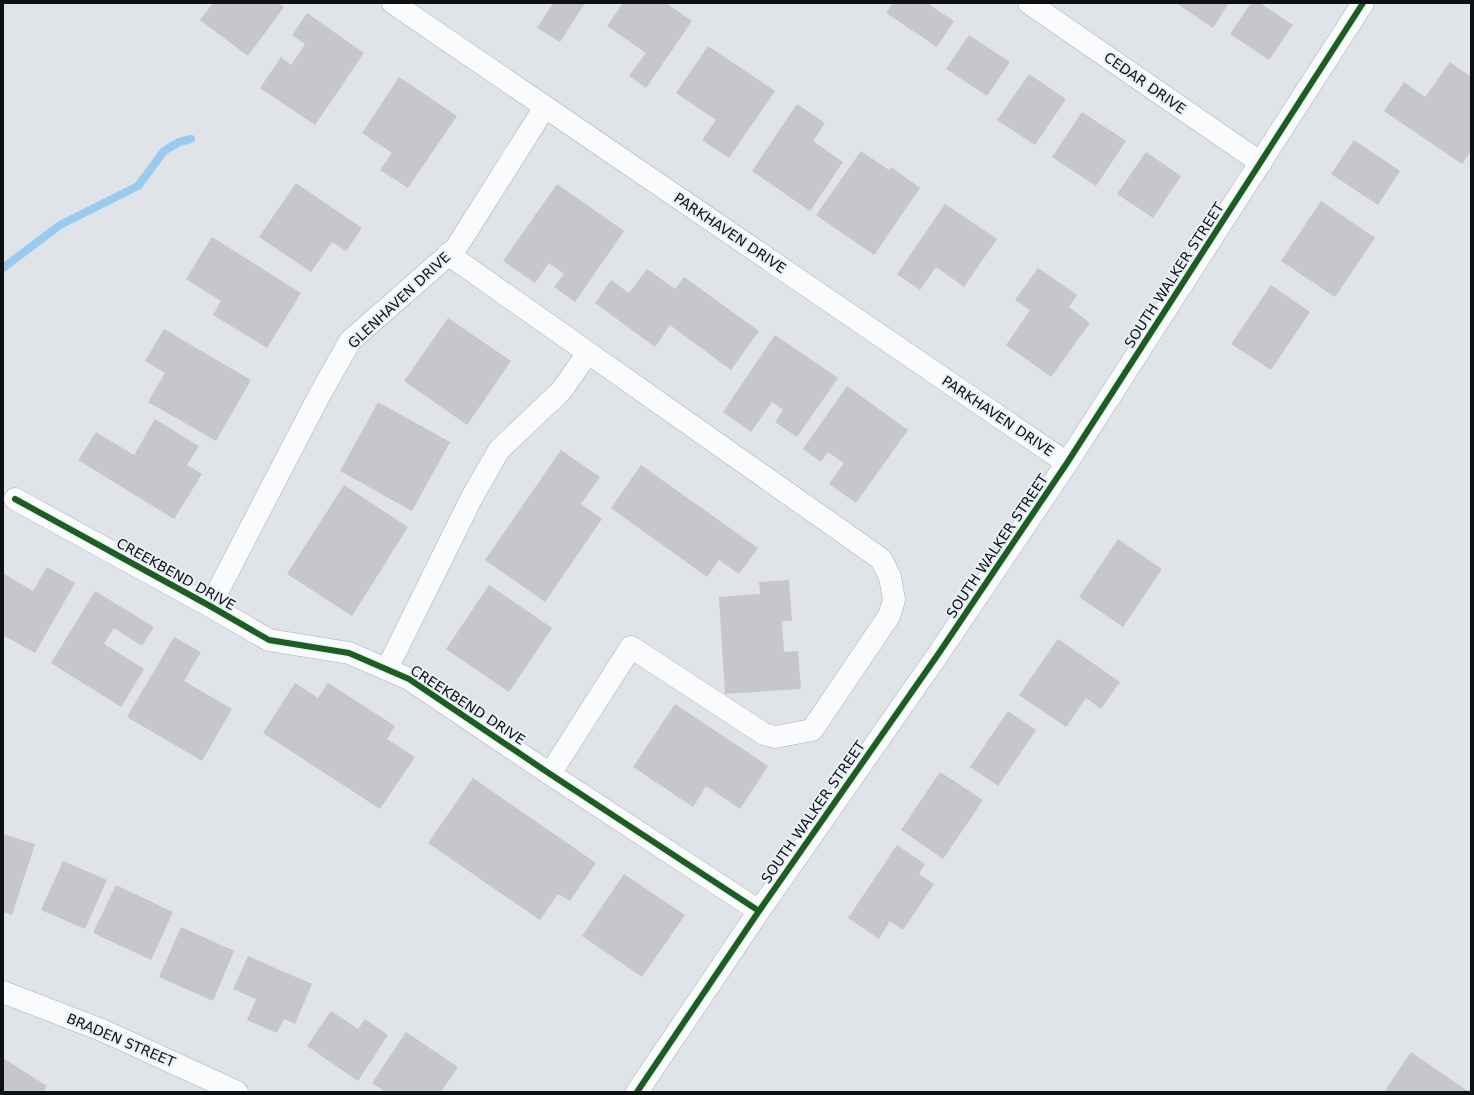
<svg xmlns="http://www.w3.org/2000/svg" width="1474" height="1095" font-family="'DejaVu Sans',sans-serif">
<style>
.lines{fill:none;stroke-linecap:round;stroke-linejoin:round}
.stream{stroke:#99caef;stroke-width:8}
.building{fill:#c7c6ca}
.minor-casing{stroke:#abaeb2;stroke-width:23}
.minor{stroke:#fafbfc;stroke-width:22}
.cycleway-casing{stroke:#e9f0f8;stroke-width:8}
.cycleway{stroke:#1b5e20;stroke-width:6}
.labels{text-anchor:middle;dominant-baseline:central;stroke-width:4;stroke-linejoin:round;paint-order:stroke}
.street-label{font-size:14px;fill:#0e1113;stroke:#e9f0f8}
</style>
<rect width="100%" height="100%" fill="#e0e3e8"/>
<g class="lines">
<path class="stream" d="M3 268 60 225 138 186 164 151 179 142 191 139"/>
</g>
<path class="building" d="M213 3H279L284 7 248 56 200 20Z
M553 3H585L560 42 537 28Z
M623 3H666L692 21 646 88 629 76 646 53 607 26Z
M893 3H927L954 21 937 47 886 13Z
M1176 3H1229L1213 28Z
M1251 3H1260L1293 25 1269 60 1230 34Z
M307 13 364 53 315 125 260 88 281 57 291 65 305 44 292 35Z
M969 35 1010 62 987 96 946 69Z
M708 46 775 91 729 158 702 140 716 120 676 93Z
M1450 62 1471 77V151L1462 164 1384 111 1404 82 1425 97Z
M1029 74 1066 99 1035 145 997 120Z
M399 77 457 116 408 188 380 170 392 153 362 133Z
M797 104 825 123 813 141 843 162 810 211 752 171Z
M1082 112 1126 141 1096 186 1052 157Z
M1354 140 1400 171 1378 205 1331 174Z
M861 151 889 170 891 167 920 188 874 255 816 215Z
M1146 152 1181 176 1153 218 1117 194Z
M296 183 362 228 346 251 332 242 311 272 259 237Z
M557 184 624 231 575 302 554 287 564 274 549 263 535 283 503 261Z
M1321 201 1375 238 1335 297 1281 261Z
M945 204 997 239 964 287 936 267 920 290 897 274Z
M212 237 301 293 267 348 213 315 221 301 186 279Z
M1038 268 1077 295 1069 307 1090 323 1051 377 1006 345 1030 310 1015 300Z
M647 269 675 289 684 277 759 331 731 370 670 325 655 347 595 303 611 280 629 293Z
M1271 285 1310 312 1271 370 1231 344Z
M448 318 511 361 467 425 404 381Z
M164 329 251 380 216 441 148 402 165 373 145 361Z
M775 335 838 378 797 437 775 422 783 410 772 402 751 432 723 412Z
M847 386 908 430 856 503 829 484 844 463 828 452 821 462 803 449Z
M378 402 450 442 412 511 340 471Z
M155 419 199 446 187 465 202 474 174 519 78 460 96 432 134 455Z
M561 450 600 477 581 504 602 519 545 602 485 560Z
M641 465 758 548 739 574 719 560 707 577 611 508Z
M344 485 408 527 352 616 287 574Z
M1118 539 1162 569 1123 627 1079 597Z
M47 567 75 583 35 653 3 635V573L33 591Z
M789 580 792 621H782L784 652 798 651 801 689 725 694 719 597 760 594 759 582Z
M489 585 552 628 509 692 446 649Z
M95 591 154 627 142 646 114 628 104 644 144 669 121 707 51 663Z
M174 637 201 652 184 681 232 709 202 761 127 717Z
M1058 639 1120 682 1101 709 1086 698 1066 727 1019 695Z
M295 683 318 698 328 683 395 726 387 739 415 757 380 809 263 733Z
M675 704 768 766 740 809 706 786 693 807 633 767Z
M1008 711 1036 730 998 786 970 767Z
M940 772 983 800 943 859 901 830Z
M473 778 596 863 570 901 558 894 540 920 428 843Z
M3 834 35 844 12 915 3 912Z
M897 845 925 864 919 874 934 884 903 930 890 921 879 939 848 918Z
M63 861 107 880 85 929 41 910Z
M624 874 685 915 642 977 582 936Z
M116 885 173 912 151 960 93 933Z
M181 927 234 951 213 1001 159 977Z
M248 956 312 984 295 1024 284 1019 277 1033 247 1020 256 999 233 989Z
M331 1011 358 1029 365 1019 388 1035 358 1081 307 1046Z
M406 1032 458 1067 441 1092H386L372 1083Z
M1411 1052 1469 1092H1384Z
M3 1058 47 1086 43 1092H3Z"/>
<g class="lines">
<defs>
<path id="minor" d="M393 3 1067 463
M1029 3 1261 163
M448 254 881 559 890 577 894 600 889 616 812 730 775 737 764 734 631 647 550 774
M15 499 210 606 269 640 349 653 409 679 550 774 759 911
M210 606 319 396 350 341 456 248 545 107
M387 669 472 497 499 450 561 391 588 353
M3 992 104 1031 237 1092
M637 1092 759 911 939 653 1067 463 1363 3"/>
</defs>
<use href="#minor" class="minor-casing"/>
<use href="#minor" class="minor"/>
<defs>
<path id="cycleway" d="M15 499 210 606 269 640 349 653 409 679 550 774 759 911
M637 1092 759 911 939 653 1067 463 1363 3"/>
</defs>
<use href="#cycleway" class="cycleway-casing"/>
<use href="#cycleway" class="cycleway"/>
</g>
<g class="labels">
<g class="street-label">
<text transform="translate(1145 83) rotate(35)">CEDAR DRIVE</text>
<text transform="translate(730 233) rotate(34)">PARKHAVEN DRIVE</text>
<text transform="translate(1174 275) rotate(-57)">SOUTH WALKER STREET</text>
<text transform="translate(399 300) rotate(-43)">GLENHAVEN DRIVE</text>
<text transform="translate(998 416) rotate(34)">PARKHAVEN DRIVE</text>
<text transform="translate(997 546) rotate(-56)">SOUTH WALKER STREET</text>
<text transform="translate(176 574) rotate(29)">CREEKBEND DRIVE</text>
<text transform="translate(468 705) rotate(33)">CREEKBEND DRIVE</text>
<text transform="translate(813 812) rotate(-55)">SOUTH WALKER STREET</text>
<text transform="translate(121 1040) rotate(23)">BRADEN STREET</text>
</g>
</g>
<rect width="1474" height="1095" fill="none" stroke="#0e1113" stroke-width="8"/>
</svg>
